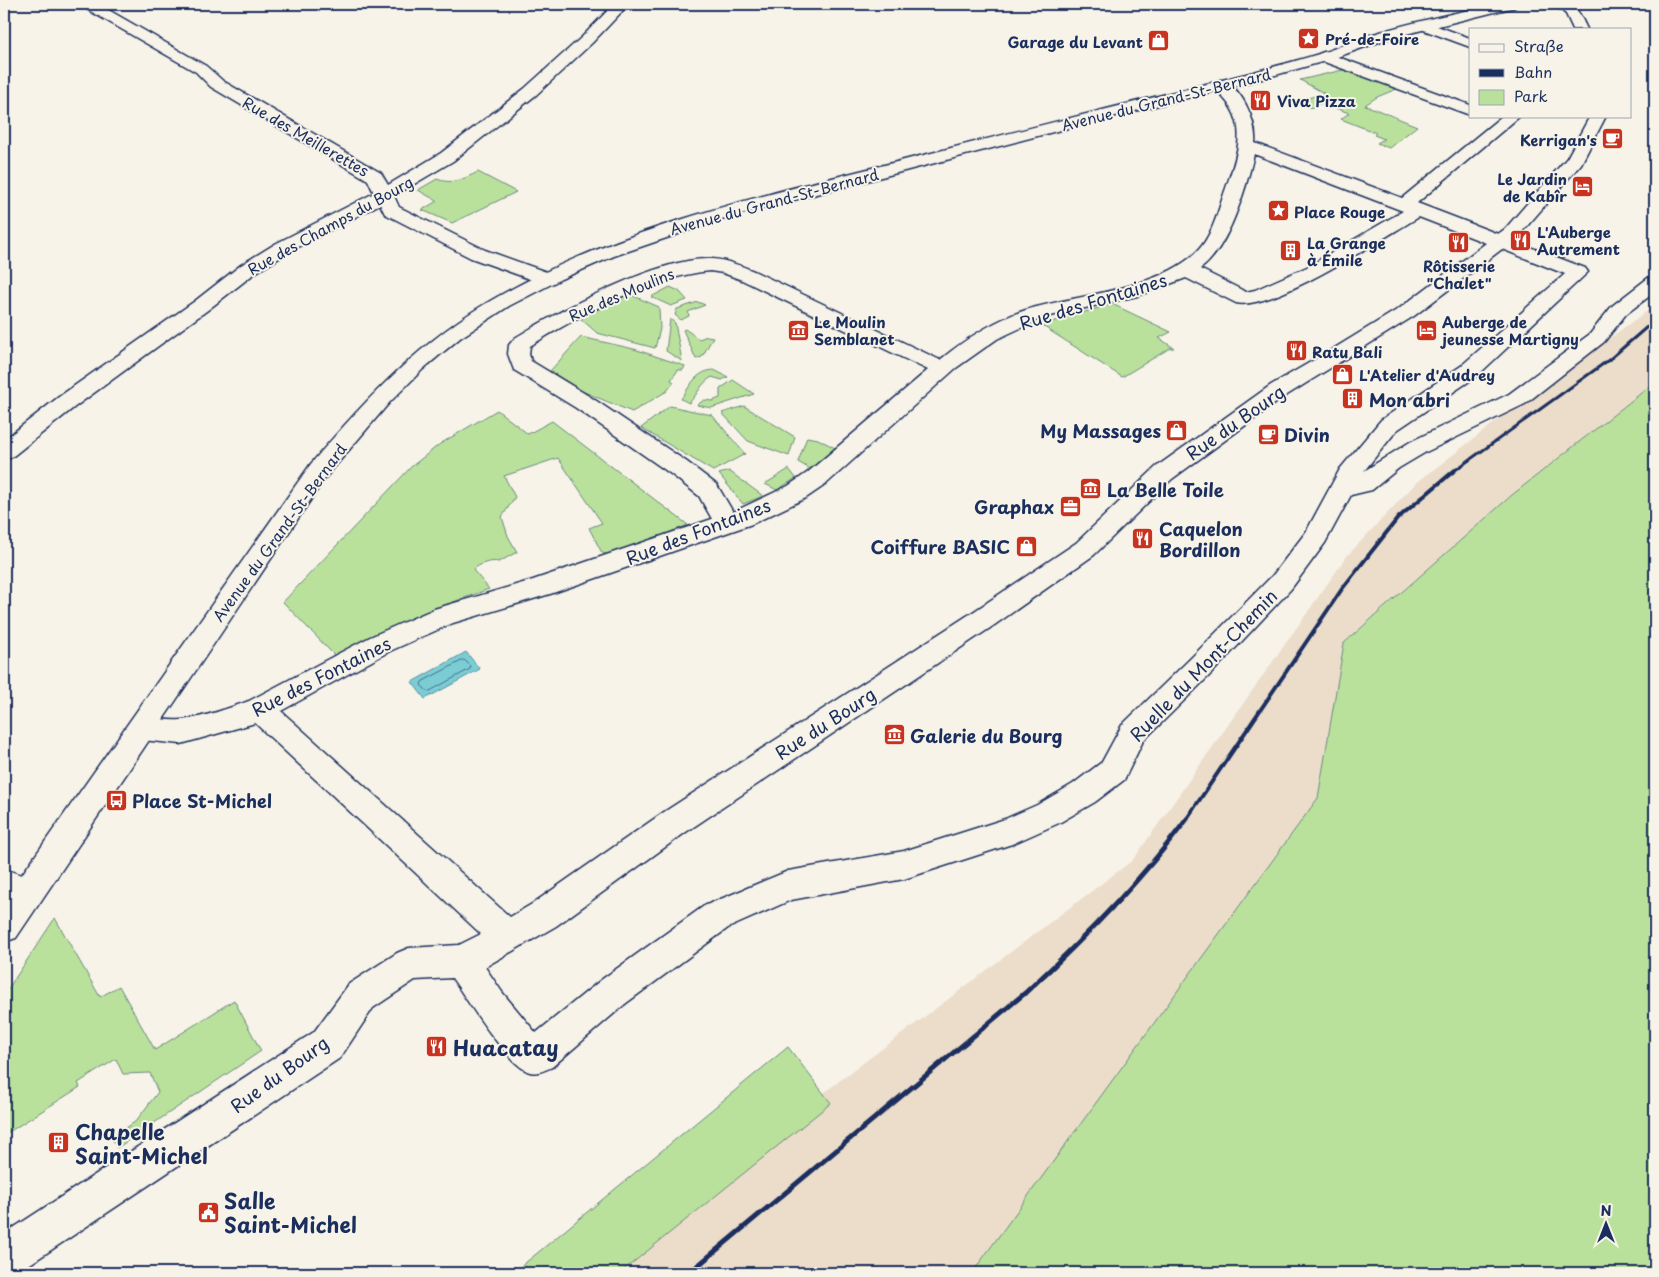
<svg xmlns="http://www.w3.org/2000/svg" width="1659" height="1277" font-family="'Playpen Sans',sans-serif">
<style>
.built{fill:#ecddca}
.green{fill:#b9e19c;stroke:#6a887d}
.water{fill:#7bcdd3;stroke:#558ea4}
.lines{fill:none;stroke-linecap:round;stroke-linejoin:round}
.shore{stroke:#416e8d;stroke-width:1}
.minor-casing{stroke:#1b2f5e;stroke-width:3}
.tertiary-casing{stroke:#1b2f5e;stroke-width:3}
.minor{fill:#f7f3e8;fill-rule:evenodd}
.tertiary{fill:#f7f3e8;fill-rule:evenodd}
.rail-far2{stroke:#1b2f5e;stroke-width:3}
.rail-far1{stroke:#1b2f5e;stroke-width:4}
.rail{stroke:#1b2f5e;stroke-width:5}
.labels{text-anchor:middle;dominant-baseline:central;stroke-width:4;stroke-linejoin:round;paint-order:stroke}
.far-poi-label{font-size:15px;font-weight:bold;fill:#1b2f5e;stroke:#f7f3e8;text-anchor:start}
.far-street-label{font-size:15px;fill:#1b2f5e;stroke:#f7f3e8}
.street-label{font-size:18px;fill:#1b2f5e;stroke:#f7f3e8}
.poi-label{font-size:18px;font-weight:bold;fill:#1b2f5e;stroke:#f7f3e8;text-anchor:start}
.near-poi-label{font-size:21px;font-weight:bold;fill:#1b2f5e;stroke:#f7f3e8;text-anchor:start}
</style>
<rect width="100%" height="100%" fill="#f7f3e8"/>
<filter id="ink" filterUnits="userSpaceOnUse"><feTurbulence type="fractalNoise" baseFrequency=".02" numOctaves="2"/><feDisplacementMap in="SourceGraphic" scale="10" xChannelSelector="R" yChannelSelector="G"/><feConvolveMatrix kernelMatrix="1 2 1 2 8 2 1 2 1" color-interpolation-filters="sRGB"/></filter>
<g filter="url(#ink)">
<path class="built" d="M1655 305V382L1512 495 1344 642 1318 798 972 1273H624L712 1177 1133 860 1347 556 1415 484 1507 413Z"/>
<path class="green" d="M1347 69 1399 88 1377 97 1365 105 1417 126 1389 148 1377 143 1384 139 1374 135 1376 133 1341 119 1349 113 1321 103 1312 108 1296 102 1324 93 1300 80Z
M478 172 516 192 452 223 422 210 437 201 418 190 437 179C453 185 463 179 478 172Z
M670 287 679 291 687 300 671 306 651 297Z
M629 294 659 307 660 329 655 348 597 333 580 318Z
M698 302 705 305 688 312 689 316 681 320 675 315 677 309Z
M1112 304 1171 332 1159 338 1174 348H1170L1122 377 1041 325Z
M670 319 675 323 682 361 666 351Z
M685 329 699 339 707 336 713 337 702 357 696 359 683 330Z
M581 337 634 349 685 366 683 370H678L671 380 674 382 667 391 632 412 582 391 550 371Z
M714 370 728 377 722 380 712 377C701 383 698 394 689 403L681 399C690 386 696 371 714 370Z
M733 380 754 394 711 408 697 405 704 400 712 401 720 398V389Z
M1655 382V1273H972L1318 798 1344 643 1512 495Z
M670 406 712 415 745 454 713 471 641 428Z
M744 406 795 437 789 456 748 441 722 413Z
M497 410 528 434 552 421 688 525 611 555 602 553 589 528 602 523 558 458 504 476 515 497 502 517 508 536 517 552 499 562C490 560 479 564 473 570L489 589 420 614 341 655H334L283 602 412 466 440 444Z
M807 437 818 439 837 449 810 469 798 462Z
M789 469 796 478 777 490 765 484Z
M729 471 763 496 743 504 719 474Z
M55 918 100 997 119 986 155 1050 234 1000 261 1051 117 1148 112 1138 136 1121 158 1092 150 1073 123 1074 116 1059 78 1083 80 1087 4 1135V995Z
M788 1047 831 1103 620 1273H513Z"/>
<path class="water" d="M466 652 480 669 425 699 412 682Z"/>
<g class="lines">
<path class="shore" d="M464 660 471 666 470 669 428 692 421 685 422 682Z"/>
<defs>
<path id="minor" d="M81 4H98L206 66 223 81 381 173 388 185 441 153 524 89 582 37 614 4H629L592 43 536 95 453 161 394 196 399 207 485 250 552 274 555 278 552 282 545 284 538 282 471 258 385 214 380 204 289 252 255 273 209 309 76 406 12 457 4 460V440L60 396 195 301 241 265 275 244 374 193 368 180 211 87 196 72 83 7Z
M1554 4C1577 3 1578 10 1587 29H1573L1566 14Z
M1426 22 1470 38V47L1421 29 1419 26 1421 23Z
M1324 52 1470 105V115L1319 60 1316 57 1319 54Z
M1220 80C1242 86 1257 122 1255 143L1402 198 1502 116H1520L1417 203 1498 234 1505 229 1567 158 1590 116H1606L1581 164 1514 241 1585 268 1588 272 1477 376 1397 430 1364 471 1410 442 1509 394 1590 334 1612 306 1648 278 1655 276V292L1626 314 1604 342 1525 404 1426 452 1399 468 1372 490 1351 495 1325 543 1291 589 1212 673 1143 741 1124 780 1095 802 1059 823 1012 844 904 879 791 900 728 928 625 1004 552 1067C545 1070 538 1074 530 1072 507 1065 467 999 452 978L415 980 373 1008 340 1058 18 1272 4 1273V1234L314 1032 349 984 397 953 409 948 459 945 481 934 255 723 181 744 142 740 132 736 127 728 132 720C149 714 164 722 181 720 202 718 229 708 249 701L370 637 434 609 533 580 712 519 699 496 671 474 576 408 514 370 508 354 509 345 515 338C558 311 661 256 712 259 727 260 742 266 756 272L940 360C967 338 996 319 1029 309 1078 295 1168 288 1201 247 1214 231 1219 207 1226 188 1234 163 1247 134 1231 108 1226 99 1218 93 1212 85L1214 82ZM1254 154 1403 211 1307 267 1255 290 1246 292 1200 269C1228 250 1247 186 1254 154ZM1419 217 1486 243 1400 308 1333 349 1271 385 1156 467 1076 543 973 612 664 812 532 904 510 917 281 711 390 651 453 623 550 594 752 524 806 498 825 485 956 368 997 339 1042 318 1137 296 1186 278 1236 303C1271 312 1384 237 1419 217ZM1502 249 1565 274 1461 366 1381 420 1340 469 1306 532 1273 575 1192 657 1122 725 1102 762 1073 784 1037 805 1005 819 904 851 788 871 704 906 601 980 536 1033 502 992 485 967 556 926 686 832 993 626 1094 555 1172 479 1287 395 1414 316ZM710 271 723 273 742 280 928 370 807 473 788 486 733 512 717 485 687 462 592 398 531 361 529 354 530 346C582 314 649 277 710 271Z
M4 869 40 881 44 891 40 901 28 906 4 899Z"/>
<path id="tertiary" d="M1494 4H1517L1515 7 1390 38 1329 60 1258 80 1076 126 725 218 614 256 561 279 509 306 460 338 423 369 389 403 326 477 16 938 4 942V900L310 465C365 400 422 339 497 297 635 219 795 189 947 149 1048 123 1149 99 1250 73 1273 67 1296 61 1319 54 1340 47 1359 38 1380 32 1417 21 1456 13 1494 4Z"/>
</defs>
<use href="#minor" class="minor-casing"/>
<use href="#tertiary" class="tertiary-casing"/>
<use href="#minor" class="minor"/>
<use href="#tertiary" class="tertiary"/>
<path class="rail-far2" d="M1454 471 1610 359 1655 320"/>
<path class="rail-far1" d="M1186 820 1342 589 1398 518 1455 470"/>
<path class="rail" d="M689 1273 1025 993C1084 939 1139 883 1187 819"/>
</g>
</g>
<defs>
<symbol id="sight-square" viewBox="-11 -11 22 22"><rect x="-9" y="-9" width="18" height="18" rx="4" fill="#c8321e" stroke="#f7f3e8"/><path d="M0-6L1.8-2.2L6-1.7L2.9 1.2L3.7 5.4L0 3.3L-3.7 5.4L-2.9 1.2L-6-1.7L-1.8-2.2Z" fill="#fff"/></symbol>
<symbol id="shop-square" viewBox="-11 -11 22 22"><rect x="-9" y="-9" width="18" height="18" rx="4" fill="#c8321e" stroke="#f7f3e8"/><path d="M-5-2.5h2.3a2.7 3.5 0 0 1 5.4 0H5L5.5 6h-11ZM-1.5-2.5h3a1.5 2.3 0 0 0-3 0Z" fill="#fff"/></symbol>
<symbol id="restaurant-square" viewBox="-11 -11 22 22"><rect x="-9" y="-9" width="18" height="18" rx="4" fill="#c8321e" stroke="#f7f3e8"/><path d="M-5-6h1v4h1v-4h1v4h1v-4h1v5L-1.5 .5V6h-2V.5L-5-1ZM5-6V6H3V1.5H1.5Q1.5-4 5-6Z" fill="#fff"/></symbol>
<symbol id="cafe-square" viewBox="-11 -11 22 22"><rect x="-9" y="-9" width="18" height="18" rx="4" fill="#c8321e" stroke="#f7f3e8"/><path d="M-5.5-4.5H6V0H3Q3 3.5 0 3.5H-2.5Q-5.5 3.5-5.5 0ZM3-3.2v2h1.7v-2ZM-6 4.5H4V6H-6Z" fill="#fff"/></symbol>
<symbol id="hotel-square" viewBox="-11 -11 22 22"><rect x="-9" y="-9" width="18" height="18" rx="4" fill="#c8321e" stroke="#f7f3e8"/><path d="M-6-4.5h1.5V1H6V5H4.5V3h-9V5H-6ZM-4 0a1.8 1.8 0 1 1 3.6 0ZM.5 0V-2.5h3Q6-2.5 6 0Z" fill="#fff"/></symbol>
<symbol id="building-square" viewBox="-11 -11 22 22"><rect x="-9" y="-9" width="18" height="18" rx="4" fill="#c8321e" stroke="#f7f3e8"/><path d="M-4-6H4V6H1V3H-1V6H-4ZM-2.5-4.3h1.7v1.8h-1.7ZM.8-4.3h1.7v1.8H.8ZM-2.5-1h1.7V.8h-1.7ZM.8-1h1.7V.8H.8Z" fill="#fff"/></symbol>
<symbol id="museum-square" viewBox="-11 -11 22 22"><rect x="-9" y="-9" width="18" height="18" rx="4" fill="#c8321e" stroke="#f7f3e8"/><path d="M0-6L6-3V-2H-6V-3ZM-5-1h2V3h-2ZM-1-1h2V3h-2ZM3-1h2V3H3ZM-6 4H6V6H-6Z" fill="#fff"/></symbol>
<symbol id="office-square" viewBox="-11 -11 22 22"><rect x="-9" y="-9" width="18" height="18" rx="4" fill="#c8321e" stroke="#f7f3e8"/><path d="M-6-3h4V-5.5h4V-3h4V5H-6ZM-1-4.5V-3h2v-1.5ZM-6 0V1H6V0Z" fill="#fff"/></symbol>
<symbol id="bus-square" viewBox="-11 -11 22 22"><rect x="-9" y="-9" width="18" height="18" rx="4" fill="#c8321e" stroke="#f7f3e8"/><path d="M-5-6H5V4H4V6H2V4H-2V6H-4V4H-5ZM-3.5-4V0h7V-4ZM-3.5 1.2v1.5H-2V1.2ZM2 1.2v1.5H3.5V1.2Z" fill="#fff"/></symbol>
<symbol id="civic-square" viewBox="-11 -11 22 22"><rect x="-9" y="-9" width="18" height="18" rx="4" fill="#c8321e" stroke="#f7f3e8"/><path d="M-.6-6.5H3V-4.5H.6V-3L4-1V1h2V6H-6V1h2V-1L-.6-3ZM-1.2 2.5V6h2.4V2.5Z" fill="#fff"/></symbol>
</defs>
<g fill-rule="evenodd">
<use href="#sight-square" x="1296" y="26" width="25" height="25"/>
<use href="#shop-square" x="1146" y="28" width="25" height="25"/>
<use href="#restaurant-square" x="1248" y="88" width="25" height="25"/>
<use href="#cafe-square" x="1600" y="126" width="25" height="25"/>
<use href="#hotel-square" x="1570" y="174" width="25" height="25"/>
<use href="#sight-square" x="1266" y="198" width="25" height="25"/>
<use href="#restaurant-square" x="1508" y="228" width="25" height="25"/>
<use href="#restaurant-square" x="1446" y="230" width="25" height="25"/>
<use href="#building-square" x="1278" y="238" width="25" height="25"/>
<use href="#museum-square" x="786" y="318" width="25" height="25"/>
<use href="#hotel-square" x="1414" y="318" width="25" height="25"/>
<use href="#restaurant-square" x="1284" y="338" width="25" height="25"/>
<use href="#shop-square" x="1330" y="362" width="25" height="25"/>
<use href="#building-square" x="1340" y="386" width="25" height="25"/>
<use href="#shop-square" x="1164" y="418" width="25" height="25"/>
<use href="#cafe-square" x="1256" y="422" width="25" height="25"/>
<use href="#museum-square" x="1078" y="476" width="25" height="25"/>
<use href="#office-square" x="1058" y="494" width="25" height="25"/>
<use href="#restaurant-square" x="1130" y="526" width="25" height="25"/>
<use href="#shop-square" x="1014" y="534" width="25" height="25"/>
<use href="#museum-square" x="882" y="722" width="25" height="25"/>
<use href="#bus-square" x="104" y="788" width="25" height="25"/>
<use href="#restaurant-square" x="424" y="1034" width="25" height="25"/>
<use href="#building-square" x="46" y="1130" width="25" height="25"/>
<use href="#civic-square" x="196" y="1200" width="25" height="25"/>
</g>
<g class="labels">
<g class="far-poi-label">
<text x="1325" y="38">Pré-de-Foire</text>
<text x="1143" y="41" text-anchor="end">Garage du Levant</text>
<text x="1277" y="100">Viva Pizza</text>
<text x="1597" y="139" text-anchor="end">Kerrigan's</text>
<text x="1567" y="178" text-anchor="end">Le Jardin<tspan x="1567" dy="17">de Kabîr</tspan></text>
<text x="1294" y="211">Place Rouge</text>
<text x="1537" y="231">L'Auberge<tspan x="1537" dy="17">Autrement</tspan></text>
<text x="1307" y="242">La Grange<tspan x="1307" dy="17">à Émile</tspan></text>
<text x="1459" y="265" text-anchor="middle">Rôtisserie<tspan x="1459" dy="17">"Chalet"</tspan></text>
<text x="814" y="321">Le Moulin<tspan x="814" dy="17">Semblanet</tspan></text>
<text x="1442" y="321">Auberge de<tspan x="1442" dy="17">jeunesse Martigny</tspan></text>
<text x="1312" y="351">Ratu Bali</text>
<text x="1359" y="374">L'Atelier d'Audrey</text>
</g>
<g class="far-street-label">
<text transform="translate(1166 99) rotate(-14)">Avenue du Grand-St-Bernard</text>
<text transform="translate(306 136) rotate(30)">Rue des Meillerettes</text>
<text transform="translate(774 201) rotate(-15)">Avenue du Grand-St-Bernard</text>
<text transform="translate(330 225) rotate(-29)">Rue des Champs du Bourg</text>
<text transform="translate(621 294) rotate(-23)">Rue des Moulins</text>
<text transform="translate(279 532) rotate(-54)">Avenue du Grand-St-Bernard</text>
</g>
<g class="street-label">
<text transform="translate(1093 301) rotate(-17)">Rue des Fontaines</text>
<text transform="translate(1235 422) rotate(-35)">Rue du Bourg</text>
<text transform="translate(698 531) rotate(-21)">Rue des Fontaines</text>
<text transform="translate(1203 665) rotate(-46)">Ruelle du Mont-Chemin</text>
<text transform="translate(321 676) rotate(-27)">Rue des Fontaines</text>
<text transform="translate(825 723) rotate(-33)">Rue du Bourg</text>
<text transform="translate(279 1074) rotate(-36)">Rue du Bourg</text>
</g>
<g class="poi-label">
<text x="1369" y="399">Mon abri</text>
<text x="1161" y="430" text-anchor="end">My Massages</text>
<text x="1284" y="434">Divin</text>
<text x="1107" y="489">La Belle Toile</text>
<text x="1054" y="506" text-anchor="end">Graphax</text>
<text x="1159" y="528">Caquelon<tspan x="1159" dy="21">Bordillon</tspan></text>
<text x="1010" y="546" text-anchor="end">Coiffure BASIC</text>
<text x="910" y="735">Galerie du Bourg</text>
<text x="132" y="800">Place St-Michel</text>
</g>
<g class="near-poi-label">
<text x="453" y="1047">Huacatay</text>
<text x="75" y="1131">Chapelle<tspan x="75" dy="24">Saint-Michel</tspan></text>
<text x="224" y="1200">Salle<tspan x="224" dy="24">Saint-Michel</tspan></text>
</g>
</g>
<rect width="1659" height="1277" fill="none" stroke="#f7f3e8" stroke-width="20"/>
<rect x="10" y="10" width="1639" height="1257" fill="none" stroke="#1b2f5e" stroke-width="2" filter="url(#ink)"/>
<rect x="1469" y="28" width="162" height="90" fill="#f7f3e8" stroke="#9fa5b1"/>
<rect x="1479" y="44" width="25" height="8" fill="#f7f3e8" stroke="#9fa5b1"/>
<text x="1514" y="52" font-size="15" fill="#1b2f5e">Straße</text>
<rect x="1479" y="69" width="25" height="8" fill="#1b2f5e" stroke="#9fa5b1"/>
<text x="1514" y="78" font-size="15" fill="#1b2f5e">Bahn</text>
<rect x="1479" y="90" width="25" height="15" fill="#b9e19c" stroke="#9fa5b1"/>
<text x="1514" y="102" font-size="15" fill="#1b2f5e">Park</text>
<g transform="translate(1606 1224)" stroke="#f7f3e8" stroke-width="4" paint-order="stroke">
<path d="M0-4L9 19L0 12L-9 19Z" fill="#1b2f5e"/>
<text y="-8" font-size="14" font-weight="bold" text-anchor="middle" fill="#1b2f5e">N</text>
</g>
</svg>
